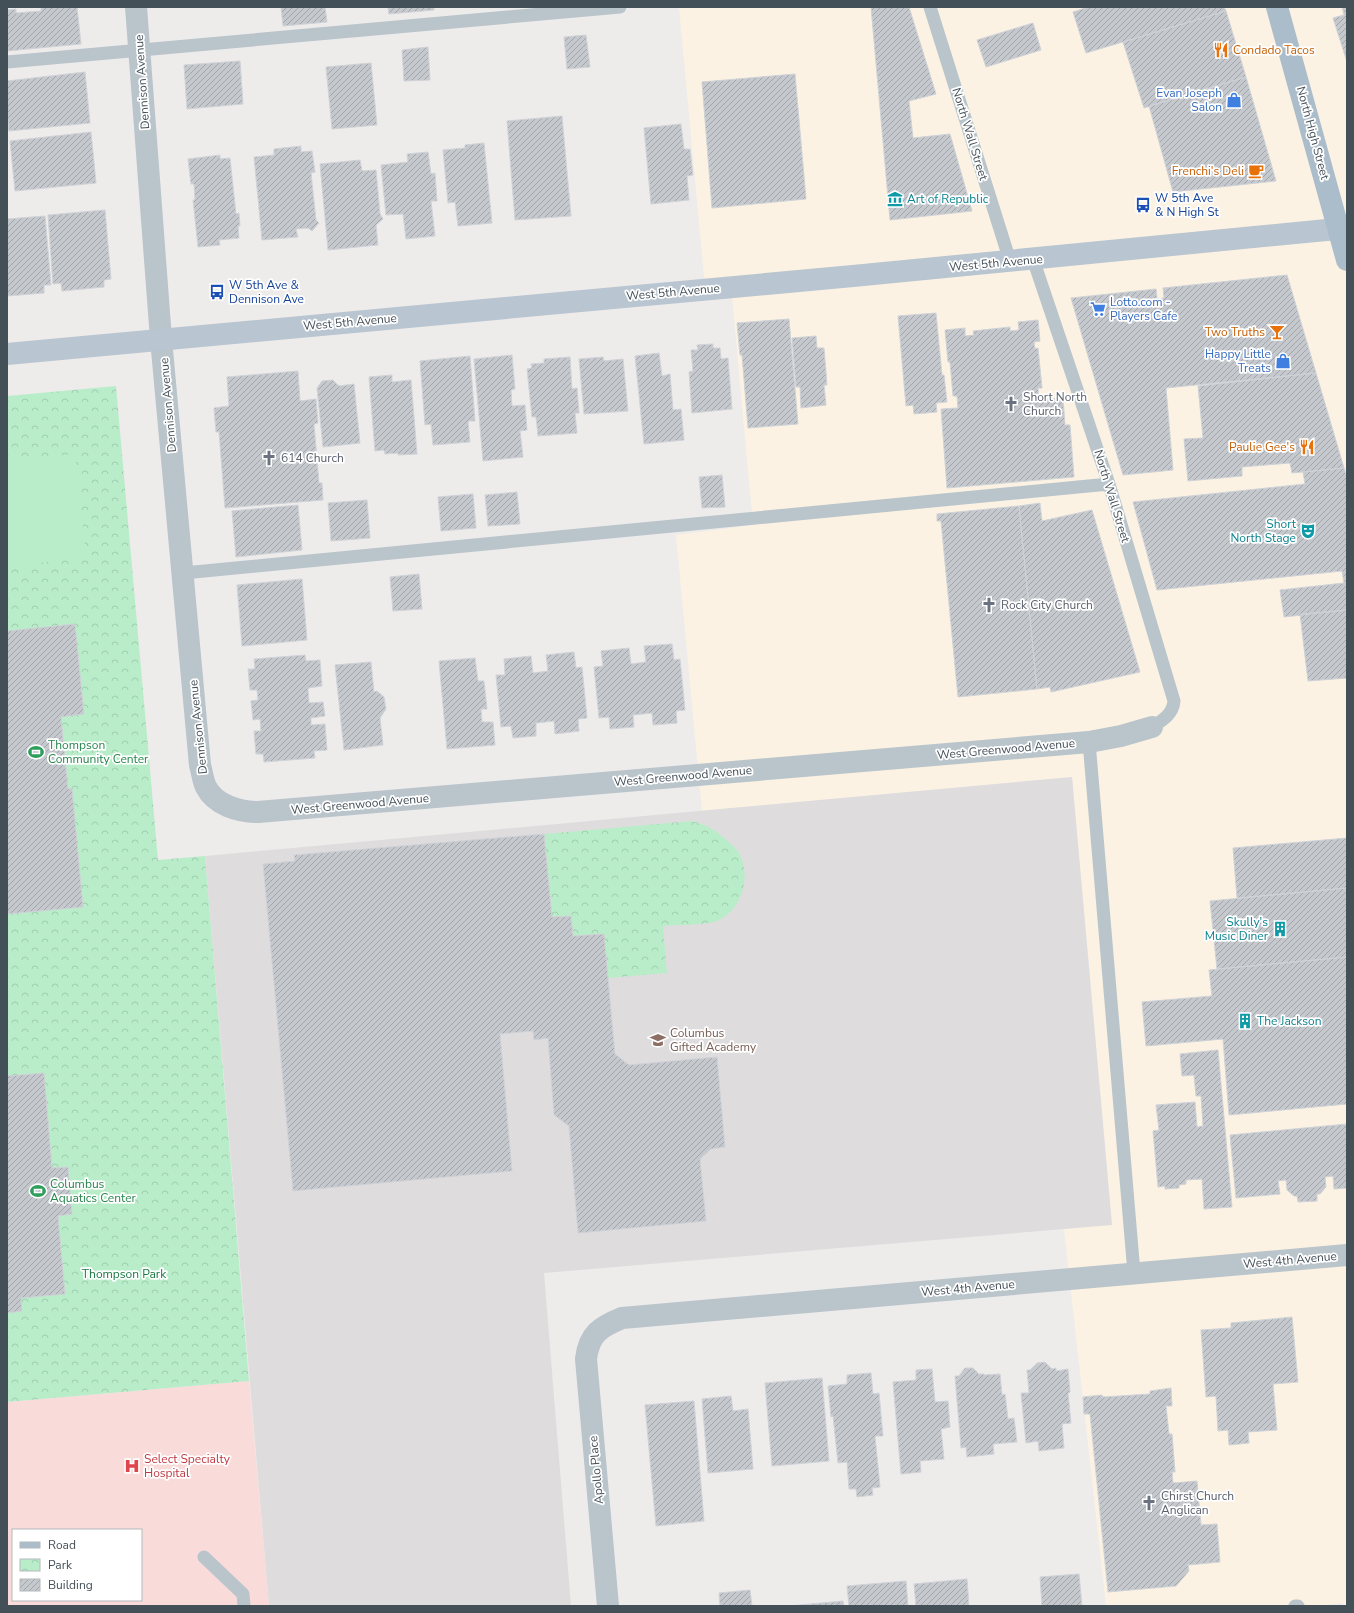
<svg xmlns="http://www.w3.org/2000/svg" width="1354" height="1613" font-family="'Nunito Sans',sans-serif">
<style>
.commercial{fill:#fbf2e3}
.education{fill:#dfdcdd}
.medical{fill:#f9dbda;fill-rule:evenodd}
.park{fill:url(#park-crowns)}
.pitch{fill:#b9edca}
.building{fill:url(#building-hatch);stroke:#cfd2d7}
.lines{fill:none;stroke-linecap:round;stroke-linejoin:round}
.service{stroke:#b9c4cb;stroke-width:13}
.minor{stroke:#b9c4cb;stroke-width:22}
.secondary{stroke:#b9c5d0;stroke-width:22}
.primary{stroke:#abbdca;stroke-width:22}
.labels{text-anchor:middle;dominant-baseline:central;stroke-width:3.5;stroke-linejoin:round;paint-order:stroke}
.food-label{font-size:12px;fill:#c56008;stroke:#fff;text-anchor:end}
.street-label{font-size:12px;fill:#445058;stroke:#fff}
.shop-label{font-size:12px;fill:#366cbe;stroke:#fff;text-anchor:end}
.transit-label{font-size:12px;fill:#164399;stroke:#fff;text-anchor:start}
.culture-label{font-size:12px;fill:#0d838f;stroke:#fff;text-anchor:start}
.worship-label{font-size:12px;fill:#5b616d;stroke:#fff;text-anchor:start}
.leisure-label{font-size:12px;fill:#27864d;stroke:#fff;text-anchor:start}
.education-label{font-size:12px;fill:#785e54;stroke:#fff;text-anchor:start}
.park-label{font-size:12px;fill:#187742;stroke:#fff}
.health-label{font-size:12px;fill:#be3a42;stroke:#fff;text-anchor:start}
</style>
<defs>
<pattern id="park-crowns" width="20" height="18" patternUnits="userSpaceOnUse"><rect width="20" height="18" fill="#b9edca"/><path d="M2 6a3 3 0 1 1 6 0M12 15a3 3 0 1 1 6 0" fill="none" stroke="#a0cdb0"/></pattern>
<pattern id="building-hatch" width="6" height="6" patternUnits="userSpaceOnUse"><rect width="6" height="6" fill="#c5c9ce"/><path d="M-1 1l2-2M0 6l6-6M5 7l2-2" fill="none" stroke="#a2a6aa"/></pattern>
</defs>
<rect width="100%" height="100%" fill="#eeebeb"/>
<path class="commercial" d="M679 7H1347V1606H1343V1603L1315 1606H1106L1064 1229 1112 1224 1072 777 702 811 676 535 753 525 731 285 705 287Z"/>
<path class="education" d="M1072 777 1112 1225 544 1273 571 1606H269L205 856Z"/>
<path class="medical" d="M249 1381 269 1606H7V1402ZM13 1530H141V1600H13Z"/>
<path class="park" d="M116 386 158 860 205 856 249 1381 7 1402V396Z
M692 821C698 823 706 825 712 829 718 832 733 845 737 850 753 873 743 910 717 921 709 925 675 925 663 926L667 973 608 978 604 934 573 936 571 916 552 917 544 834Z"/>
<path class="pitch" d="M75 454 86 558 8 566 7 461Z"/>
<path class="building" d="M41 7H77L81 44 7 51V10L16 9V13L41 11Z
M281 7H325L327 22 283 26Z
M388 7H434V10L389 14Z
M871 7H909L936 94 909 101 913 138 950 134 972 211 890 220Z
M1088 7H1224L1226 11 1086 53 1073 12Z
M1342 7H1347V62L1333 18 1344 15Z
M1226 11 1246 77 1144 108 1123 42Z
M1033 23 1041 50 986 67 977 40Z
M586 35 590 67 567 69 564 37Z
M428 47 430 80 404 81 402 50Z
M240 61 243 104 187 109 184 65Z
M371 63 377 125 332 129 326 67Z
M85 72 90 123 9 131 7 107V81Z
M795 74 806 199 712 208 702 82Z
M1246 77 1276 181 1173 192 1149 106Z
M562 116 571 216 515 220 507 121Z
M681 124 684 149H690L693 175 687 176 689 200 651 204 644 128Z
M91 132 96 183 15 191 10 141Z
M484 143 492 223 458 226 455 202 448 203 443 150 465 148V145Z
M301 146V152L312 151 315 172 311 173 316 220 319 223 312 231 308 228 296 229 298 237 262 240 254 157 274 155V149Z
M428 152 431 174 435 173 437 201H431L435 236 406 239 403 214 386 215 381 165 408 162 407 154Z
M220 155V159L230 158 236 214 239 213 240 226H238L239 238 219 240 220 245 198 247 193 200H195L194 184H191L188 159Z
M360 160 362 171 376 170 380 214 383 219 376 225 378 245 328 250 320 164Z
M105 210 111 279 104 280V287L62 291 61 283 53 284 48 215Z
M45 216 51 285H44V293L7 296V219Z
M1287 275 1316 373 1166 388 1173 470 1123 475 1071 298 1156 289 1157 299 1164 298 1163 288Z
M936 313 942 375H944L947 402 936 403 937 412 914 414 913 405 906 406 898 316Z
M789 319 798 424 748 428 742 355H740L737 323Z
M1038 320 1040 341 1034 342 1035 349 1038 348 1042 388H1038L1039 400 1063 398 1065 425H1070L1074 477 947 488 941 409 958 408 957 396H953L950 362H948L945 330 965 328V336L974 335 973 331 1010 327V331L1019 330 1018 322Z
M816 336 817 348H824L827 385H824L826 405 801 408 800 387H796L792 338Z
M713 344V348H720L721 359 728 358 732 409 692 413 689 372 693 371 691 350H698L697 345Z
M659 353 662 376 670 374 673 410 681 409 684 440 644 444 635 356Z
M512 355 515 389 511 390 512 406 525 405 527 430 520 431 523 457 483 461 474 359Z
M470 356 475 421H468L470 442 433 445 431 424 425 425 420 361Z
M570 357 572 389 577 388 579 413H575L577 433 538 436 536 417H532L527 369 532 368 531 364 544 363V359Z
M603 357 604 361 623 359 628 411 584 414 579 359Z
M298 371 300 401 316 399 318 423 314 424 319 483H322L323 500 225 508 219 432H216L214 408 229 406 227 377Z
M1316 373 1344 468 1292 473 1290 463 1242 467V476L1188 481 1184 439 1203 438 1198 386Z
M392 375V382L411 380 417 454 398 455V453L385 454 384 450 375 451 369 377Z
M333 380 339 386 354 384 360 443 323 447 317 388 322 381Z
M1344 468 1347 477V610L1284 617 1280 590 1344 583 1342 571 1157 590 1133 502 1305 484 1303 472Z
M722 475 725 507 702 508 699 477Z
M517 492 520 524 488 526 485 495Z
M473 494 476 528 441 531 438 497Z
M367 500 370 538 331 541 328 503Z
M1040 503 1042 521 1092 510 1140 672 1051 692 1050 687 1037 689 1019 506Z
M298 505 302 550 236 557 232 511Z
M1019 506 1037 689 958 697 941 521H937V514Z
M419 574 422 609 393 611 390 577Z
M302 579 307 640 242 646 237 585Z
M1347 610V678L1308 681 1300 614Z
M75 624 84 714 61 717 68 789 72 788 83 907 7 914V631Z
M672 644 674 660 680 659 685 710 676 711 677 723 653 725 652 713 633 715 634 727 610 729 609 717 599 718 594 667 603 666 601 651 629 648 631 664 646 662 644 646Z
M574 652 576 668 582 667 587 718 578 719 579 731 555 734 554 721 536 723V736L513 738 511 726 501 727 496 675H505L504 659 531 656 533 673 548 671 546 655Z
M305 655 306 661 320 660 322 686 308 688 309 703 323 702 325 716 311 718V725L325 724 327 750 314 751 315 758 264 762 263 754H256L254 731H261L260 719 253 720 251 701 258 700 257 690H250L248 669H255L254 659Z
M475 658 478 681H484L487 709H481L482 722H493L495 745 447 749 439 661Z
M371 662 374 692 377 691 384 697 386 709 380 718 383 745 344 750 335 665Z
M544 834 552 917 571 916 573 936 604 934 615 1054 629 1065 717 1057 725 1147 711 1149 700 1159 706 1221 578 1233 569 1126 554 1115 548 1038 534 1040 533 1031 500 1034 512 1171 293 1191 263 864 295 861 294 855Z
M1347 838V888L1237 898 1233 848Z
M1347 888V957L1217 969 1210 901Z
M1347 957V1104L1229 1115 1223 1039 1146 1046 1142 1002 1212 996 1209 970Z
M1218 1050 1232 1207 1204 1209 1202 1179 1186 1180V1184L1179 1185V1188L1165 1189V1186L1158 1187 1153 1131 1159 1130 1156 1105 1195 1102 1197 1127 1203 1126 1201 1096H1196L1194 1075 1182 1076 1180 1054Z
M44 1073 52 1168 68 1167 72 1214 58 1216 65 1294 21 1298 22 1311 7 1313V1076Z
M1347 1124V1188L1334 1189 1333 1176 1325 1177 1326 1187 1320 1194H1317V1201L1298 1202 1297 1196H1294L1287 1190 1286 1180 1278 1181 1280 1194 1236 1198 1230 1135Z
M1292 1317 1298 1382 1273 1384 1277 1430 1248 1432 1249 1443 1229 1445 1228 1430 1218 1431 1216 1396 1206 1397 1201 1330 1231 1328V1323Z
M1045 1362 1052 1369 1056 1368V1371L1068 1369 1070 1392 1068 1393 1071 1423 1062 1424 1064 1448 1039 1451 1038 1441 1026 1443 1021 1393H1029L1027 1370H1030L1037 1363Z
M965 1368H973L979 1374H984V1375L1000 1374 1002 1395 1005 1394 1008 1419 1014 1418 1017 1442 993 1444 994 1454 967 1457 966 1447 961 1448 955 1376H959Z
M932 1369 935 1402 948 1401 950 1427 941 1429 944 1459 920 1461 921 1472 901 1474 893 1382 916 1380V1370Z
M871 1373 873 1394 879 1393 883 1436H875L880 1487 872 1488 873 1495 857 1497 856 1489H849L847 1462 838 1463 833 1416 831 1417 828 1386 847 1384V1375Z
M822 1378 829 1461 772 1466 765 1383Z
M1171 1388 1172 1406H1166L1169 1434H1172L1175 1472H1172L1173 1483 1197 1481 1201 1525 1217 1524 1220 1562 1188 1565 1189 1571 1176 1586 1108 1592 1090 1414H1084L1083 1397 1102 1395 1103 1397 1150 1394V1391Z
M731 1396 733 1411 748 1409 753 1469 708 1473 702 1399Z
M694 1401 704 1521 656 1526 645 1405Z
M1079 1574 1082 1606H1042L1040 1577Z
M967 1579 969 1606H916L914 1584Z
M906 1581 908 1606H849L847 1586Z
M750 1590 752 1606H720L719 1593Z
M843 1601 844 1606H789Z"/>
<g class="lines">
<path class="service" d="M930 7 1010 261
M7 62 620 7
M1033 259 1109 484 1174 701C1173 714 1163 720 1152 727
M184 573 1109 484
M1089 742 1134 1273
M204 1557 243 1594 244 1606
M1295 1606H1298"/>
<path class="minor" d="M136 7 161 339 200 765C202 772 203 781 206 787 215 805 239 812 258 812L1089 742 1121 736 1152 727
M608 1606 586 1359C589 1334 600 1327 622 1318L1347 1255"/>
<path class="secondary" d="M7 354 853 276 1347 228"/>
<path class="primary" d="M1277 7 1347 260"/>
</g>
<defs>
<symbol id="restaurant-bare" viewBox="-9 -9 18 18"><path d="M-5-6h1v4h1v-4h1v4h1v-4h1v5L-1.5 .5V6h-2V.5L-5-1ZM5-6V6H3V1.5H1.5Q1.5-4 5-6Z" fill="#e8710a" stroke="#fff" stroke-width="2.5" paint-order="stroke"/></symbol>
<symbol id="shop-bare" viewBox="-9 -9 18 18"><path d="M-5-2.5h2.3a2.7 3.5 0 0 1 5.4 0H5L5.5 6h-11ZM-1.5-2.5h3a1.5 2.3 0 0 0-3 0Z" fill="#3f7fe0" stroke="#fff" stroke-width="2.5" paint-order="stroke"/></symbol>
<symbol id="cafe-bare" viewBox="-9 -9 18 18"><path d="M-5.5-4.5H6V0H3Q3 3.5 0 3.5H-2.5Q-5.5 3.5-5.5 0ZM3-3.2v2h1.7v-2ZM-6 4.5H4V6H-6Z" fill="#e8710a" stroke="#fff" stroke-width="2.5" paint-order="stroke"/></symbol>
<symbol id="museum-bare" viewBox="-9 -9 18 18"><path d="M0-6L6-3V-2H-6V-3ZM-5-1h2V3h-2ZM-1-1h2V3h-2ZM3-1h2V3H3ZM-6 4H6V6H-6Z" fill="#0f9aa8" stroke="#fff" stroke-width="2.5" paint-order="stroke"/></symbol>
<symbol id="bus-bare" viewBox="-9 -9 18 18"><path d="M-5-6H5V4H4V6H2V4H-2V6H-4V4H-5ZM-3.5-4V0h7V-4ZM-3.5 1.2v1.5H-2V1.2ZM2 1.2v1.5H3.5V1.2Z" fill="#1a4fb4" stroke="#fff" stroke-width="2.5" paint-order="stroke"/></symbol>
<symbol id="supermarket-bare" viewBox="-9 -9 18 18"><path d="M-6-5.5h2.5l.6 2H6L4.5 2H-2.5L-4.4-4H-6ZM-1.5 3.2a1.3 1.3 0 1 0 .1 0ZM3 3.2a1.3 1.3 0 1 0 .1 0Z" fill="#3f7fe0" stroke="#fff" stroke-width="2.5" paint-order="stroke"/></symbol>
<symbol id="bar-bare" viewBox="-9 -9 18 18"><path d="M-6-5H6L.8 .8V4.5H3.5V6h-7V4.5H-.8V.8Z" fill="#e8710a" stroke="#fff" stroke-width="2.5" paint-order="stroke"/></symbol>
<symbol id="church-bare" viewBox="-9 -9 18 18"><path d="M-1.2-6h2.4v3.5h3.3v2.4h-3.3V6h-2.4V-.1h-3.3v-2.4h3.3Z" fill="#6b7280" stroke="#fff" stroke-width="2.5" paint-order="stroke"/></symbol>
<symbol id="theatre-bare" viewBox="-9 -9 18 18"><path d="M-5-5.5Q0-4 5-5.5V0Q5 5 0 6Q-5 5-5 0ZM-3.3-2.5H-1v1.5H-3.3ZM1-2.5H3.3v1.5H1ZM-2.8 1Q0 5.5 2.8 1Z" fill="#0f9aa8" stroke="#fff" stroke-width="2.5" paint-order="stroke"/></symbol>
<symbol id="stadium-bare" viewBox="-9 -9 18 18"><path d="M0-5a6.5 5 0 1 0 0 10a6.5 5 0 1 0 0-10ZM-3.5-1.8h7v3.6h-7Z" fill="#2e9e5b" stroke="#fff" stroke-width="2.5" paint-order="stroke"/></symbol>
<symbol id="building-bare" viewBox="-9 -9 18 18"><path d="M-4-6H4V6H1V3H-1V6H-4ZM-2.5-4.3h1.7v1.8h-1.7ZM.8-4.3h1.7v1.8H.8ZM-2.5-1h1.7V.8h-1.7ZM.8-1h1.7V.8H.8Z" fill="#0f9aa8" stroke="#fff" stroke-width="2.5" paint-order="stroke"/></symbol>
<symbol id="school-bare" viewBox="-9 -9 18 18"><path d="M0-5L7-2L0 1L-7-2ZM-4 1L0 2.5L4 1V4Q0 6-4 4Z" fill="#8d6e63" stroke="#fff" stroke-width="2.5" paint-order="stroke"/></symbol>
<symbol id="hospital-bare" viewBox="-9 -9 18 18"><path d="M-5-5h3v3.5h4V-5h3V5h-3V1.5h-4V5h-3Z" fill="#e0444e" stroke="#fff" stroke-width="2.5" paint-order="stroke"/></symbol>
</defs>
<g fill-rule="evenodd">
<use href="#restaurant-bare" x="1210" y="39" width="22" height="22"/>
<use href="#shop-bare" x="1223" y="89" width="22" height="22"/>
<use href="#cafe-bare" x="1245" y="160" width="22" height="22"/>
<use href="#museum-bare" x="884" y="188" width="22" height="22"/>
<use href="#bus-bare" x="1132" y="194" width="22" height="22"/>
<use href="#bus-bare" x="206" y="281" width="22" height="22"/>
<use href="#supermarket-bare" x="1087" y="298" width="22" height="22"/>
<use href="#bar-bare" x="1266" y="321" width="22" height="22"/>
<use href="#shop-bare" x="1272" y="350" width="22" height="22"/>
<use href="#church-bare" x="1000" y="393" width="22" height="22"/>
<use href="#restaurant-bare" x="1296" y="436" width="22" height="22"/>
<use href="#church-bare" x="258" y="447" width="22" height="22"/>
<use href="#theatre-bare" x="1297" y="520" width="22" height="22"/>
<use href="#church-bare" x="978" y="594" width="22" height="22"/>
<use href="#stadium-bare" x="25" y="741" width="22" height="22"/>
<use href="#building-bare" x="1269" y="918" width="22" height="22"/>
<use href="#building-bare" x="1234" y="1010" width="22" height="22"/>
<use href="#school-bare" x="647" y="1029" width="22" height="22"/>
<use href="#stadium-bare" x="27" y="1180" width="22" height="22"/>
<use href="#hospital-bare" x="121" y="1455" width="22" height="22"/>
<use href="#church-bare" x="1138" y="1492" width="22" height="22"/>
</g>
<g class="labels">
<g class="food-label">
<text x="1233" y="50" text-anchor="start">Condado Tacos</text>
<text x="1244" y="171">Frenchi's Deli</text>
<text x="1265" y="332">Two Truths</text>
<text x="1295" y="447">Paulie Gee's</text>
</g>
<g class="street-label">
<text transform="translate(142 82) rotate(-94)">Dennison Avenue</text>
<text transform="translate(1313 133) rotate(75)">North High Street</text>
<text transform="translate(970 134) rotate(73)">North Wall Street</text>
<text transform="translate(996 263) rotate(-5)">West 5th Avenue</text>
<text transform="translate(673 292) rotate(-5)">West 5th Avenue</text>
<text transform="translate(350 322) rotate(-5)">West 5th Avenue</text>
<text transform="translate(168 405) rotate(-95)">Dennison Avenue</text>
<text transform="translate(1112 496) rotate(73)">North Wall Street</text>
<text transform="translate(198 727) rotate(-96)">Dennison Avenue</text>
<text transform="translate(1006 749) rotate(-5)">West Greenwood Avenue</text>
<text transform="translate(683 776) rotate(-5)">West Greenwood Avenue</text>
<text transform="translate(360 804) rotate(-5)">West Greenwood Avenue</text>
<text transform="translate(1290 1260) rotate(-5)">West 4th Avenue</text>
<text transform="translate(968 1288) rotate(-5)">West 4th Avenue</text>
<text transform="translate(596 1470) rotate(-95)">Apollo Place</text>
</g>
<g class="shop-label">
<text x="1222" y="93">Evan Joseph<tspan x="1222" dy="14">Salon</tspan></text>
<text x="1110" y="302" text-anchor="start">Lotto.com -<tspan x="1110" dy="14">Players Cafe</tspan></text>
<text x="1271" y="354">Happy Little<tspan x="1271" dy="14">Treats</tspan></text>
</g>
<g class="transit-label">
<text x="1155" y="198">W 5th Ave<tspan x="1155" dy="14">&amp; N High St</tspan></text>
<text x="229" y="285">W 5th Ave &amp;<tspan x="229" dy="14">Dennison Ave</tspan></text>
</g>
<g class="culture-label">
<text x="907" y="199">Art of Republic</text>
<text x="1296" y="524" text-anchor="end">Short<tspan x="1296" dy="14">North Stage</tspan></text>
<text x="1268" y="922" text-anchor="end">Skully's<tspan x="1268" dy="14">Music Diner</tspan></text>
<text x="1257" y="1021">The Jackson</text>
</g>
<g class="worship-label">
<text x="1023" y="397">Short North<tspan x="1023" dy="14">Church</tspan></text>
<text x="281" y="458">614 Church</text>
<text x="1001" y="605">Rock City Church</text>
<text x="1161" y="1496">Chirst Church<tspan x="1161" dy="14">Anglican</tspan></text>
</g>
<g class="leisure-label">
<text x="48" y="745">Thompson<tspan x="48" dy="14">Community Center</tspan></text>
<text x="50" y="1184">Columbus<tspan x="50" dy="14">Aquatics Center</tspan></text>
</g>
<g class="education-label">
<text x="670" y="1033">Columbus<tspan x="670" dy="14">Gifted Academy</tspan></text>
</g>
<g class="park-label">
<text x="124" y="1274">Thompson Park</text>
</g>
<g class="health-label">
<text x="144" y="1459">Select Specialty<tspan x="144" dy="14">Hospital</tspan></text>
</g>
</g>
<rect width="1354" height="1613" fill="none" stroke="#445058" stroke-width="16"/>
<rect x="12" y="1529" width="130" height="72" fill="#ffffff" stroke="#b4b9bc"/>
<rect x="20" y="1542" width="20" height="6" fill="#abbdca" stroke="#b4b9bc"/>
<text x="48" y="1549" font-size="12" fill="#445058">Road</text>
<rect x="20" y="1559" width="20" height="12" fill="url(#park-crowns)" stroke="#b4b9bc"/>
<text x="48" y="1569" font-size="12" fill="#445058">Park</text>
<rect x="20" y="1579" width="20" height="12" fill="url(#building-hatch)" stroke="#b4b9bc"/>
<text x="48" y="1589" font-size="12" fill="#445058">Building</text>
</svg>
